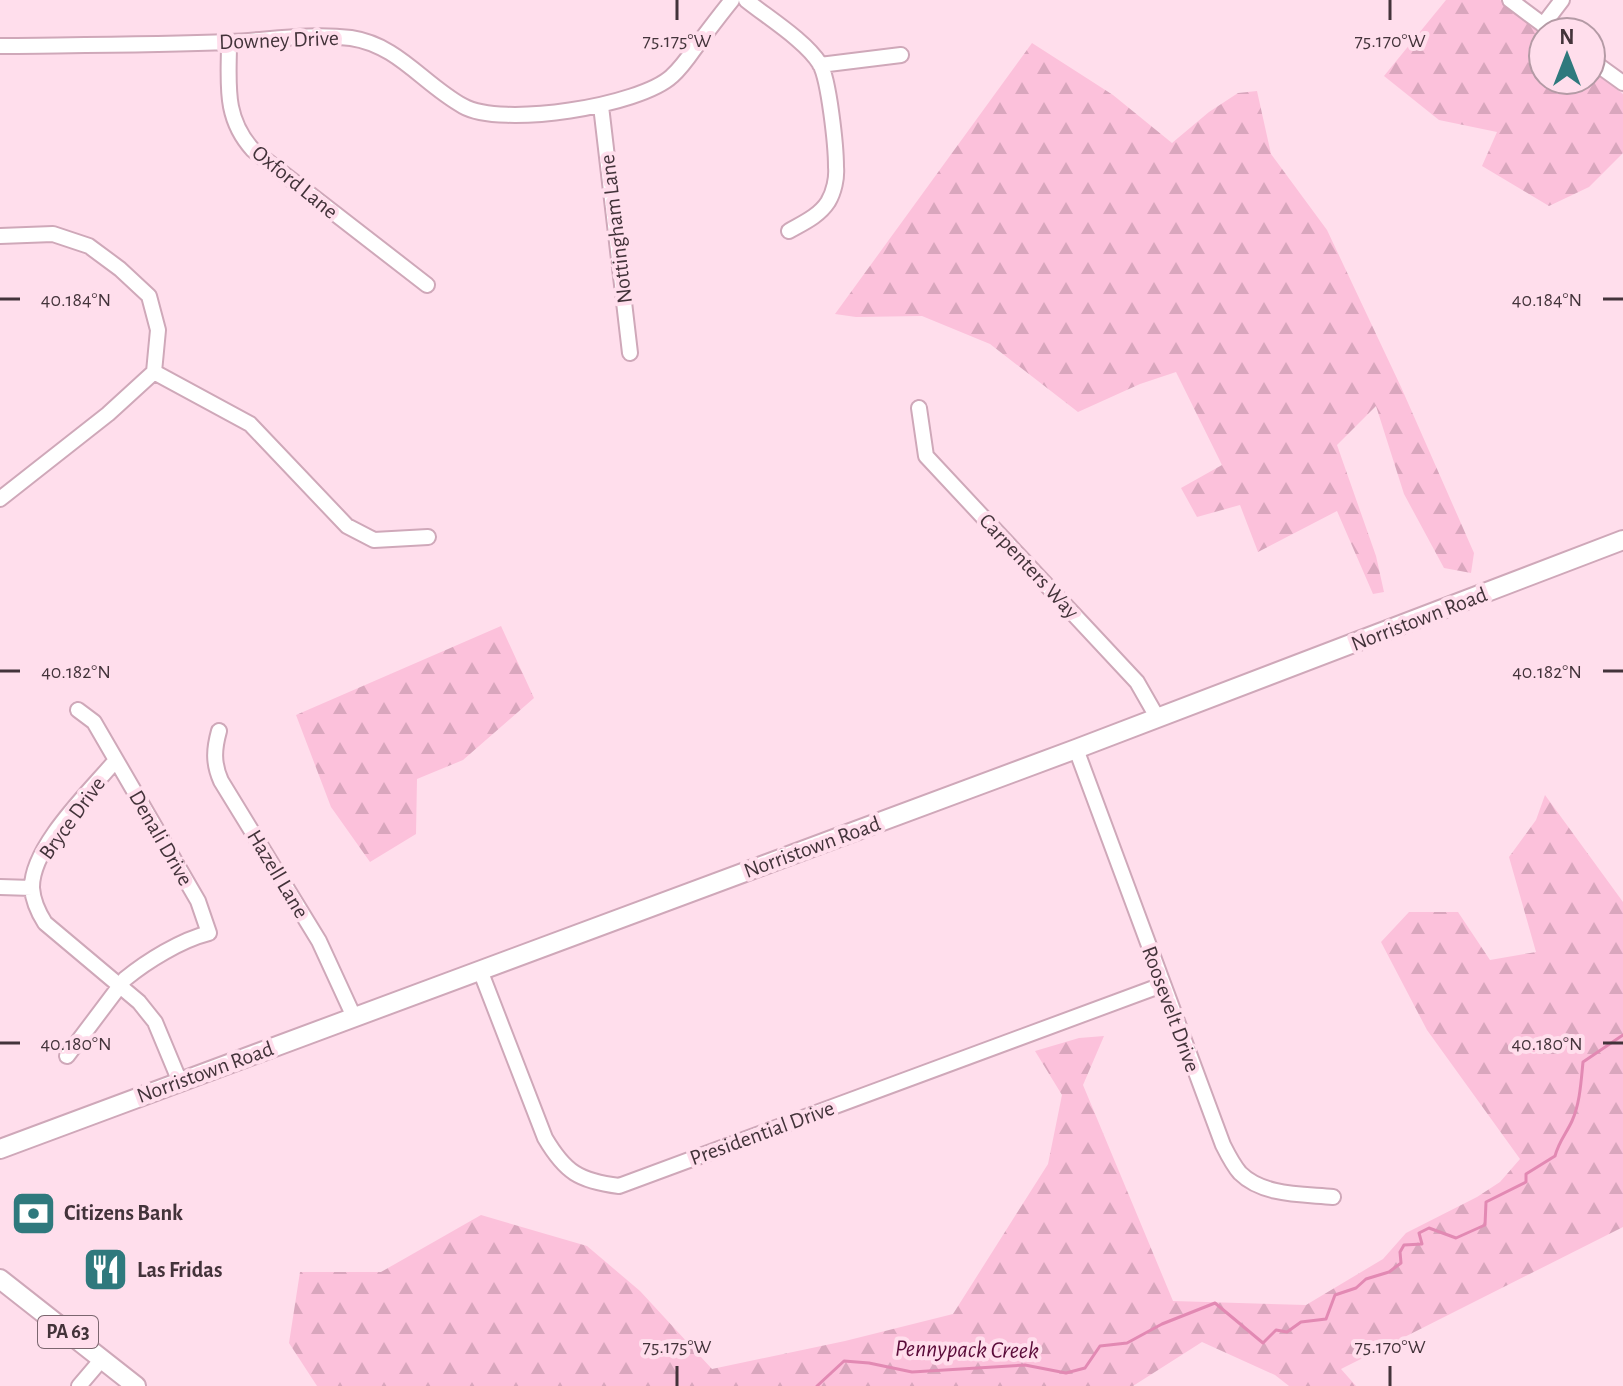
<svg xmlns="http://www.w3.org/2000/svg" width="1623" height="1386" font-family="'Alegreya Sans',sans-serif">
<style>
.forest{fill:url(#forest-firs)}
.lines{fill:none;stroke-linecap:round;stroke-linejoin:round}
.stream{stroke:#e289b3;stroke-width:3}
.minor-casing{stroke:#cfa8b9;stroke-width:18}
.major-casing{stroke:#cfa8b9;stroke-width:22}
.minor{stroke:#fff;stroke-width:14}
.major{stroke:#fff;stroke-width:18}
.ticks{fill:none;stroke:#43333a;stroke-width:3}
.labels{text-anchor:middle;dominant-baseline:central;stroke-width:8;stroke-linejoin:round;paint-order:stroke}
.shield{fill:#ffdeec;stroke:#7b666f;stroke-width:2}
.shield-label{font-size:20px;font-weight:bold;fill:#43333a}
.street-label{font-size:22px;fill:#43333a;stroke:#ffdeec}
.poi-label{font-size:22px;font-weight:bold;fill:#43333a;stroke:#ffdeec;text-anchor:start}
.water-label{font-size:24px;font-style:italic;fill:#5b0c3a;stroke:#ffdeec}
.ticks-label{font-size:20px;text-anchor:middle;fill:#43333a;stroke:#ffdeec;stroke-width:8;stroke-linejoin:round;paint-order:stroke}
</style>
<defs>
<pattern id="forest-firs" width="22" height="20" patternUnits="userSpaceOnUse" patternTransform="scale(2)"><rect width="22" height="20" fill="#fcc1db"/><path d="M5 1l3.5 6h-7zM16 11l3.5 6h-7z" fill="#d9a6bd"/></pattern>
</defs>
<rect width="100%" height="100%" fill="#ffdeec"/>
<path class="forest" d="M1446 0H1500L1543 33V80H1591V70L1623 94V153L1589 187 1549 206 1482 166 1497 132 1439 120 1384 76Z
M1032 43 1113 95 1172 143 1209 112 1238 93 1257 91 1271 154 1327 230 1401 387 1474 553 1471 573 1444 568 1404 494 1376 406 1337 445 1376 556 1384 592 1373 594 1337 511 1258 552 1240 505 1197 517 1181 488 1222 465 1176 372 1140 384 1078 412 990 344 922 316 856 317 835 314Z
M501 626 534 698 463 760 417 779 416 834 370 862 331 807 296 715Z
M1545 795 1623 902V1227L1341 1369 1356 1386H1289L1275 1375 1202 1342 1133 1386H317L289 1343 300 1272H381L481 1215 587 1246 640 1291 712 1369 845 1341 953 1314 1048 1164 1062 1095 1035 1051 1079 1038 1104 1036 1083 1085 1173 1301 1306 1305 1383 1259 1406 1233 1477 1197 1500 1182 1520 1159 1427 1030 1381 942 1409 912H1458L1490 960 1536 952 1509 857 1536 820Z"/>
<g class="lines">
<path class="stream" d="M817 1386 844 1361 869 1363 912 1372 1025 1365 1066 1373 1085 1368 1100 1346 1127 1343 1162 1324 1215 1303 1263 1343 1276 1330 1287 1332 1301 1322 1326 1319 1335 1295 1356 1288 1366 1279 1389 1272 1401 1263 1400 1252 1404 1245 1422 1244 1419 1233 1429 1228 1456 1238 1485 1225 1486 1202 1526 1182V1174L1555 1156C1559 1141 1566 1134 1572 1121 1580 1103 1581 1082 1583 1062L1623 1035"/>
<defs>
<path id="minor" d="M746 0C767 17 806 41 820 64 829 80 836 146 836 167 837 178 834 192 828 202 819 216 803 223 789 231
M1510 0 1553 32
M1543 25 1562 0
M229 42C229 83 223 117 253 150L427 285
M0 46C77 45 153 45 230 42 270 40 311 33 351 38 398 45 423 84 463 106 501 128 640 106 672 76 681 68 688 58 695 48 707 32 719 16 732 0
M1591 60 1623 83
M820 65 901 55
M601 106 630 353
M0 236 53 234 89 246 120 269 149 296 158 330 154 372 108 414 0 499
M154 372 250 424 347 526 374 540 428 537
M919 408 926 456 1137 682 1157 717
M219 731C214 749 213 763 221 781L319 941 354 1017
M1076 749 1223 1145C1228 1155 1233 1165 1240 1173 1263 1196 1303 1194 1333 1197
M116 760C90 791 31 847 32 888 33 901 38 912 45 923L139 1002 155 1022 180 1082
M0 887 32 888
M480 970 545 1138C565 1172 579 1181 619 1186L1162 985
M67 1056 125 979C147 961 181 940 209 933L198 901 94 722 78 710
M79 1386 102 1359"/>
<path id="major" d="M0 1149 1076 749 1623 540
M0 1279 136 1386"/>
</defs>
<use href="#minor" class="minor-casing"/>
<use href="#major" class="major-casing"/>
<use href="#minor" class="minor"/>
<use href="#major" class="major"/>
</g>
<path class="ticks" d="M677 0V20M1390 0V20M0 299H20M1603 299H1623M0 671H20M1603 671H1623M0 1043H20M1603 1043H1623M677 1366V1386M1390 1366V1386"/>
<defs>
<symbol id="bank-square" viewBox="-11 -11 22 22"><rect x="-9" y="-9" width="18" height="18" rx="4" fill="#2f797d" stroke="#ffdeec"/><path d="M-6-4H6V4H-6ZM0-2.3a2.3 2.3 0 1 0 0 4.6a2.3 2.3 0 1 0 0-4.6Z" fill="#fff"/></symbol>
<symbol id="restaurant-square" viewBox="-11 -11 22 22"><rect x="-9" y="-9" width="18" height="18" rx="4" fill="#2f797d" stroke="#ffdeec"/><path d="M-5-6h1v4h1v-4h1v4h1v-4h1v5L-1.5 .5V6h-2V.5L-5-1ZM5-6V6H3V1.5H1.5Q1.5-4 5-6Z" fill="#fff"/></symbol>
</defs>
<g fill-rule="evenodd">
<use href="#bank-square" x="8" y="1188" width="51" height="51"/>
<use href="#restaurant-square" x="80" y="1244" width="51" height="51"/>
</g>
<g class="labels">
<rect class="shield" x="38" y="1316" width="60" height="32" rx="6"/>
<g class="shield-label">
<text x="68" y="1332">PA 63</text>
</g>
<g class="street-label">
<text transform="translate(279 40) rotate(-2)">Downey Drive</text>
<text transform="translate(295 182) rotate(39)">Oxford Lane</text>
<text transform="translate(616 229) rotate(-97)">Nottingham Lane</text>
<text transform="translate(1029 566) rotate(47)">Carpenters Way</text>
<text transform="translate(1419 619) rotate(-21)">Norristown Road</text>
<text transform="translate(72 818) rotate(-54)">Bryce Drive</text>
<text transform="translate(161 838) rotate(60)">Denali Drive</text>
<text transform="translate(812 847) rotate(-20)">Norristown Road</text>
<text transform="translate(278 874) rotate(59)">Hazell Lane</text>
<text transform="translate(1171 1009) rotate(70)">Roosevelt Drive</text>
<text transform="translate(205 1072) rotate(-20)">Norristown Road</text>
<text transform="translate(762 1133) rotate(-20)">Presidential Drive</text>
</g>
<g class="poi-label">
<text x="64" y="1213">Citizens Bank</text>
<text x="137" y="1270">Las Fridas</text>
</g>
<g class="water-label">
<text transform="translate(967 1350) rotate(1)">Pennypack Creek</text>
</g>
</g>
<g class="ticks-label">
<text x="677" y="47">75.175°W</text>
<text x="1390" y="47">75.170°W</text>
<text x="76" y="306">40.184°N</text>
<text x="1547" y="306">40.184°N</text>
<text x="76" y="678">40.182°N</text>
<text x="1547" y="678">40.182°N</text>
<text x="76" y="1050">40.180°N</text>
<text x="1547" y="1050">40.180°N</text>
<text x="677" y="1353">75.175°W</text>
<text x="1390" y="1353">75.170°W</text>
</g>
<g transform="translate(1567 56)"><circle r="38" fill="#ffdeec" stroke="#b49aa5" stroke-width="2"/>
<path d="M0-6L14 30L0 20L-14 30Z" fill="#2f797d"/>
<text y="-12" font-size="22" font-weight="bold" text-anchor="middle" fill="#43333a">N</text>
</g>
</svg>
